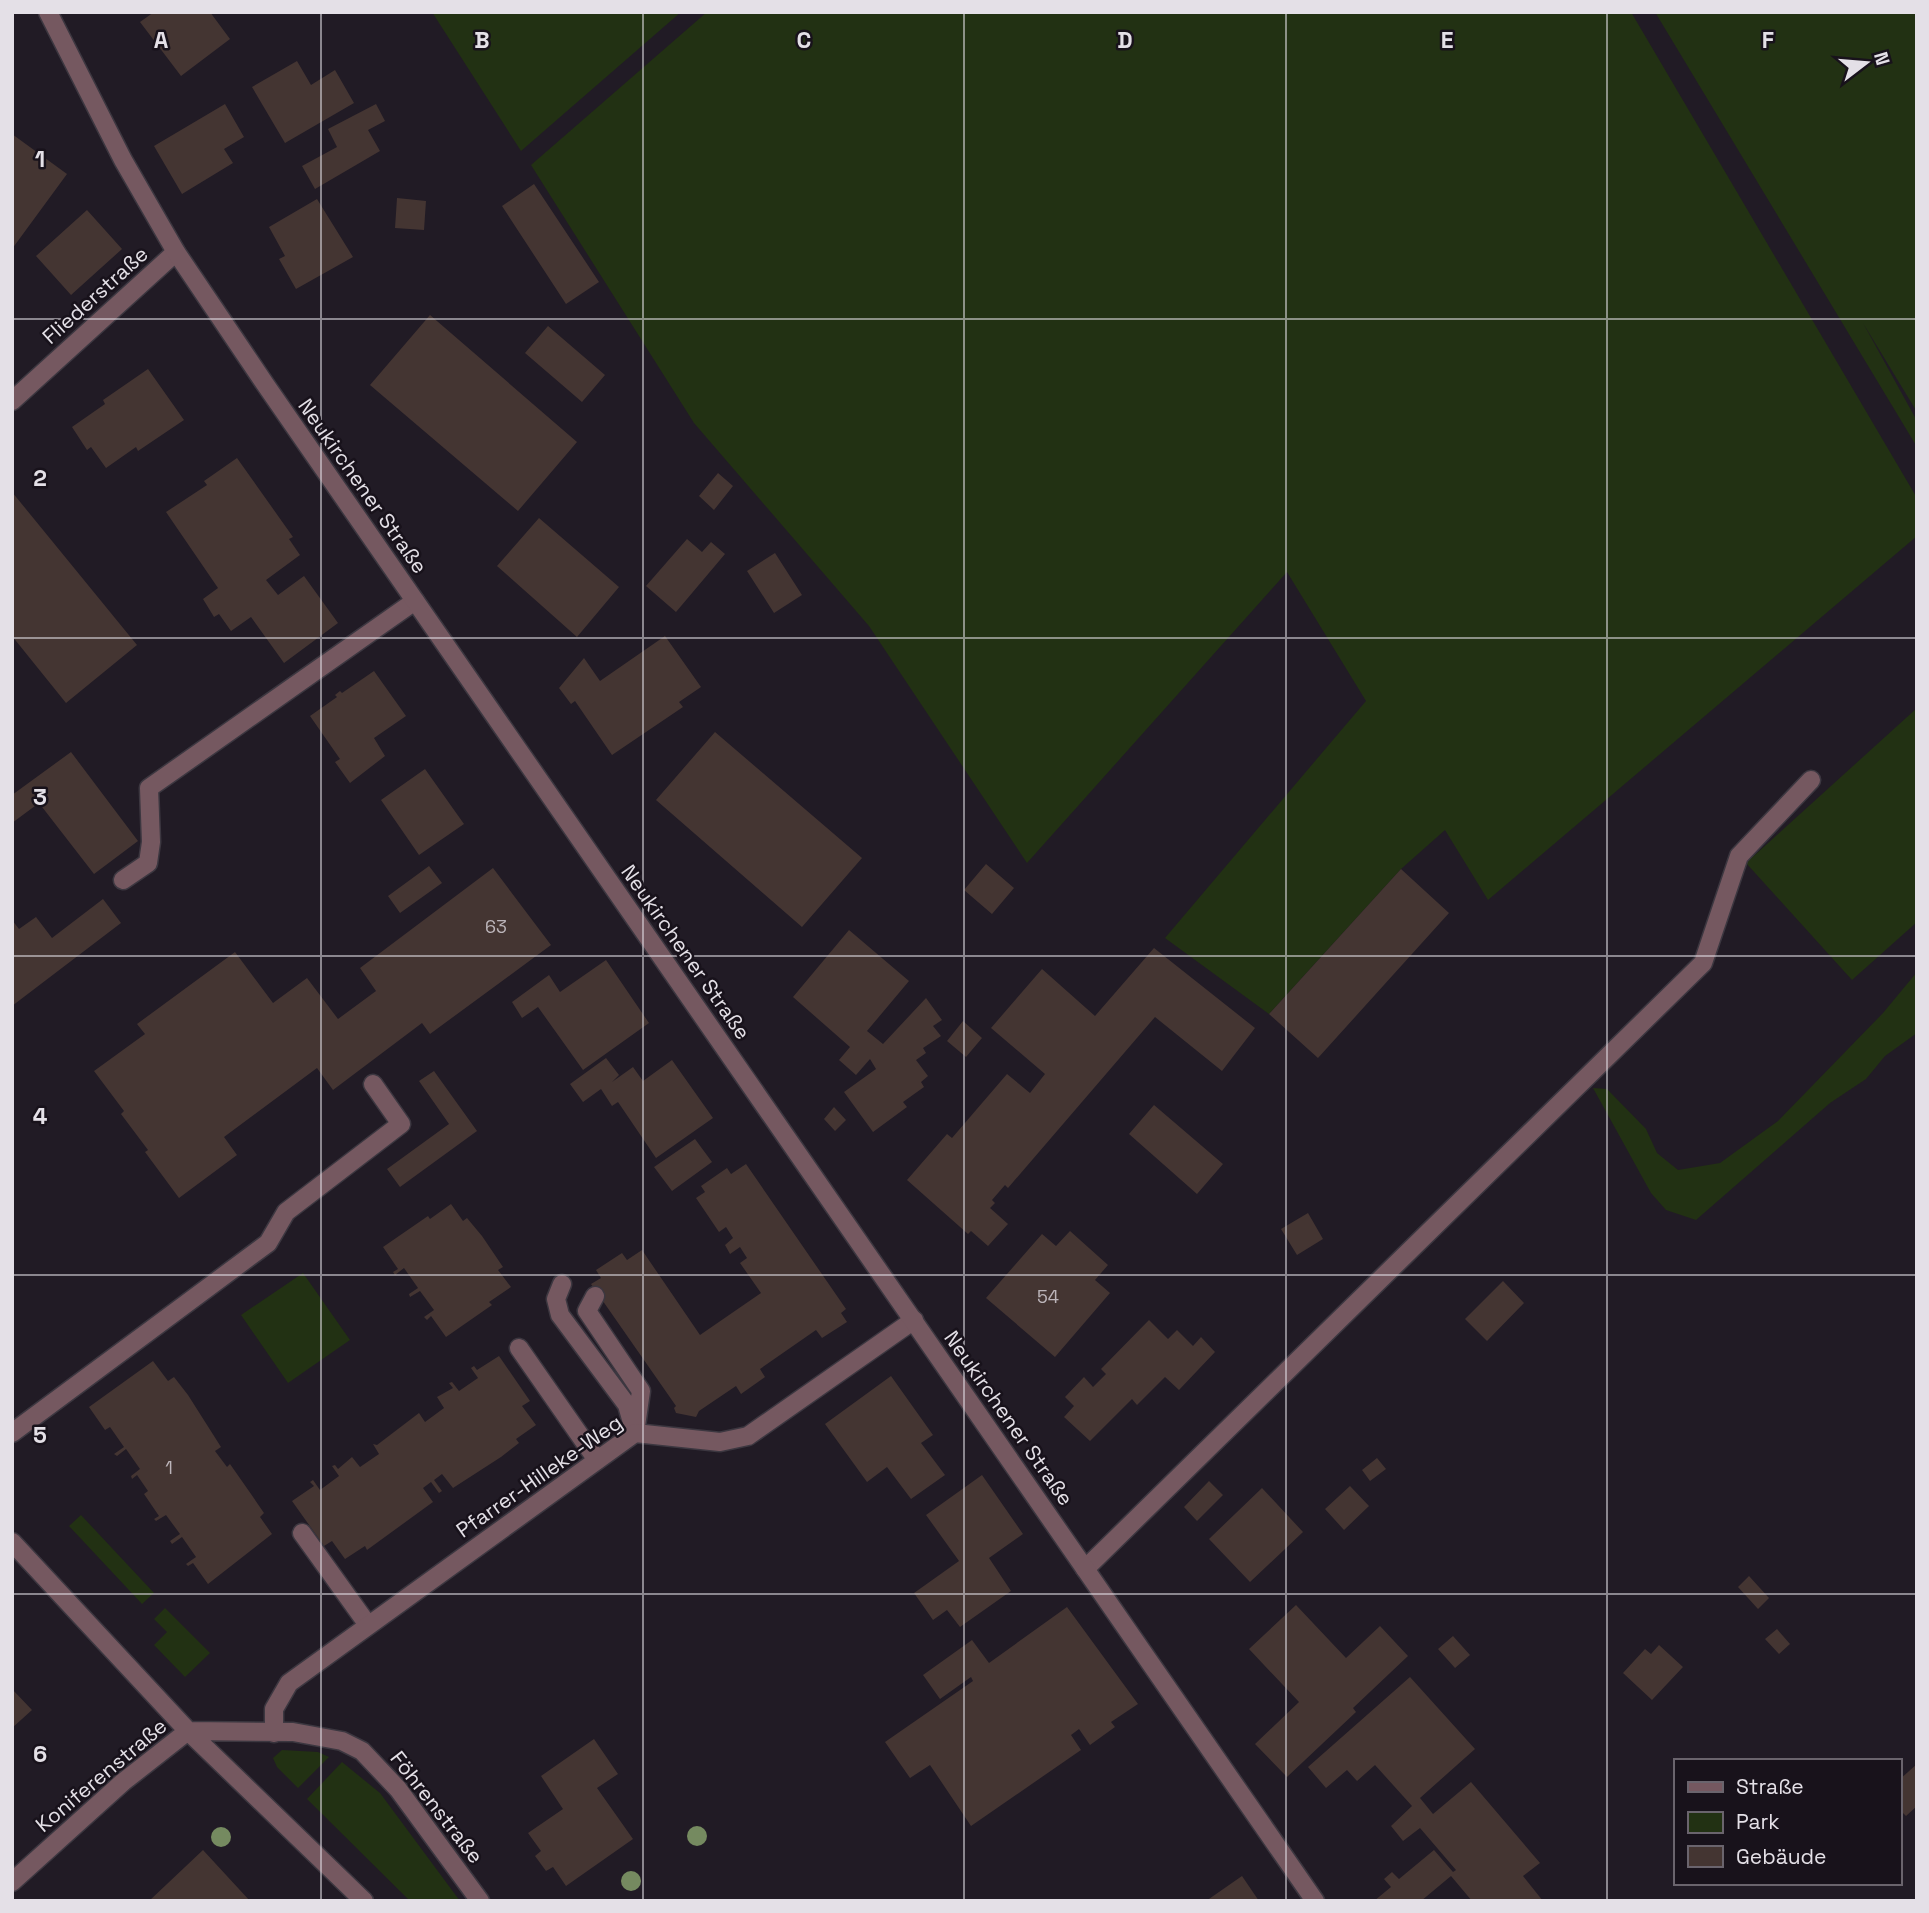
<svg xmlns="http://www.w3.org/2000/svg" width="1929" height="1913" font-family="'Space Grotesk',sans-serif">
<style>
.green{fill:#223113}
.building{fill:#443532}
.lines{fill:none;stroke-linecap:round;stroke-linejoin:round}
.service-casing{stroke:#3c3740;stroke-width:21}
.minor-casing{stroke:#3c3740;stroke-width:21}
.tertiary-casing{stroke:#3c3740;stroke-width:21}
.service{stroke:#755860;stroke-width:18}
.minor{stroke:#755860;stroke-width:18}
.tertiary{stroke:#755860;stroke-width:18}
.tree{fill:#758a60}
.grid{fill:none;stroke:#e4e0e7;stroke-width:2;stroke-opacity:0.55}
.labels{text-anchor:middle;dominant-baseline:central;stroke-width:5;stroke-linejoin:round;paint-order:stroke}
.number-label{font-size:18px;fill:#bcb5ba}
.street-label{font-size:21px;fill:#e4e0e7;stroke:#18121b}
.grid-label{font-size:23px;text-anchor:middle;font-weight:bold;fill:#e4e0e7;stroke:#18121b;stroke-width:5;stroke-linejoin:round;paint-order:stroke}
</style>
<rect width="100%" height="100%" fill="#211b25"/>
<path class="green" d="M432 12H681L521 151Z
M707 12H1631L1917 498V536L1488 900 1445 830 1401 869 1269 1014 1165 938 1366 701 1287 572 1027 863 869 626 694 423 531 165Z
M1655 12H1917V412L1863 323 1917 421V447Z
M1917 708V922L1852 980 1746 863Z
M1917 972V1033L1885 1056 1866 1079 1830 1103 1696 1220 1666 1210 1651 1193 1593 1088 1607 1089 1646 1129 1657 1153 1678 1170 1720 1163 1778 1121 1883 1013Z
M303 1273 350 1340 288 1383 241 1315Z
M81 1515 154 1593 142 1604 69 1526Z
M165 1608 210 1653 185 1677 154 1645 167 1632 154 1619Z
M282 1750 318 1752 329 1757 298 1788 277 1767 273 1758Z
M342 1762 380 1793 460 1901H410L307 1799Z"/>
<path class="building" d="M154 12H210L230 39 181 76 140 22Z
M297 61 311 85 335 70 354 103 285 143 252 87Z
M225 104 244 137 224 149 233 163 182 194 154 146Z
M376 104 385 121 368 130 380 151 315 189 302 166 337 147 328 129Z
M12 134 67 174 12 249Z
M534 184 599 282 566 304 502 206Z
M397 198 426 201 424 230 395 228Z
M317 199 353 257 296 289 279 259 285 256 269 227Z
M87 210 122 249 71 295 36 256Z
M430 315 577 442 518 511 370 385Z
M548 326 605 375 582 402 525 353Z
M148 369 184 420 138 451 136 447 106 468 91 447 87 450 72 427 105 404 103 400Z
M237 458 293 537 289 539 300 555 266 580 278 595 304 576 338 623 284 663 251 617 231 631 219 614 214 617 203 599 218 588 166 512 207 485 204 481Z
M718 473 733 486 714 510 699 496Z
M12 492 137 645 66 703 12 636Z
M539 518 619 587 577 637 497 566Z
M687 539 702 552 711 542 725 554 676 612 646 586Z
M775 553 802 595 774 613 747 571Z
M665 636 701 687 679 702 683 707 612 755 575 701 571 704 559 688 584 658 600 681Z
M374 671 406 716 374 738 385 756 350 783 335 762 340 759 310 716 337 697 335 695 340 691 342 693Z
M715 732 862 858 802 927 656 800Z
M71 752 138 841 94 874 39 803 12 823V795Z
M425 769 464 824 419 855 381 800Z
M986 864 1014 888 992 914 964 890Z
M429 866 442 883 400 913 388 896Z
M493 868 551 945 430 1034 422 1023 333 1090 317 1068 224 1137 237 1155 179 1198 145 1152 148 1150 121 1114 124 1111 94 1071 145 1034 137 1024 235 952 273 1003 307 978 338 1019 376 991 360 968Z
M1401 869 1449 913 1318 1058 1269 1014Z
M103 899 121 923 12 1006V920L19 929 36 917 52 938Z
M849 930 909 981 867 1031 883 1044 926 998 942 1020 933 1026 941 1036 923 1048 926 1053 916 1060 928 1076 921 1082 924 1087 903 1102 907 1107 873 1132 844 1092 876 1069 870 1059 856 1075 839 1060 850 1047 793 997Z
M1154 948 1255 1028 1222 1071 1155 1017 1008 1188 1005 1185 992 1200 995 1203 990 1208 1008 1224 988 1246 971 1231 968 1234 907 1180 947 1134 952 1138 1007 1074 1030 1093 1045 1074 991 1028 1042 969 1095 1016Z
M606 960 649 1023 583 1070 538 1007 522 1018 512 1002 549 975 560 992Z
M963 1021 982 1038 966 1057 947 1041Z
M606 1058 619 1075 612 1082 633 1067 643 1081 672 1060 713 1118 656 1158 618 1102 612 1106 601 1089 583 1102 570 1084Z
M434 1071 477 1131 400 1187 387 1169 449 1124 419 1081Z
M1154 1105 1223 1164 1197 1194 1129 1134Z
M834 1107 846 1120 835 1131 824 1119Z
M695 1139 712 1162 672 1191 654 1167Z
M746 1164 846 1309 841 1313 847 1322 822 1338 816 1330 760 1369 765 1377 741 1394 736 1386 699 1411 696 1417 676 1413 674 1408 676 1406 591 1284 601 1278 596 1270 622 1253 627 1260 642 1250 700 1335 761 1293 740 1263 747 1258 740 1247 730 1254 725 1245 733 1238 726 1227 719 1232 696 1198 705 1192 701 1186 727 1168 731 1174Z
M451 1204 463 1221 467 1218 482 1236 503 1267 498 1270 511 1287 489 1302 492 1305 446 1337 431 1316 427 1320 424 1317 434 1310 420 1291 410 1297 409 1294 418 1288 404 1268 395 1275 393 1272 398 1269 383 1247 428 1216 430 1219Z
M1308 1213 1323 1239 1297 1255 1281 1229Z
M1070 1231 1108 1265 1095 1280 1110 1293 1055 1357 986 1298 1042 1234 1056 1246Z
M1503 1281 1524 1303 1487 1341 1465 1319Z
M1149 1320 1168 1339 1177 1330 1193 1346 1201 1337 1215 1352 1179 1390 1165 1377 1137 1405 1132 1399 1090 1441 1064 1417 1074 1406 1065 1397 1084 1377 1093 1387 1106 1374 1101 1369Z
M499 1356 530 1401 522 1406 536 1425 516 1439 519 1443 501 1457 453 1488 442 1474 434 1480 442 1491 439 1493 431 1482 423 1488 433 1502 367 1550 365 1546 345 1559 332 1541 324 1546 292 1501 314 1486 310 1482 313 1480 320 1490 339 1476 332 1466 335 1465 338 1469 352 1457 360 1467 379 1454 373 1444 377 1445 419 1413 425 1422 444 1408 437 1397 453 1388 449 1383 452 1382 459 1391 478 1378 471 1368 474 1366 477 1370Z
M153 1361 168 1381 174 1377 188 1395 221 1447 215 1451 227 1467 230 1464 251 1494 264 1513 260 1517 272 1534 208 1584 193 1563 188 1566 186 1564 196 1557 182 1537 172 1544 170 1541 180 1534 166 1515 156 1521 154 1519 159 1516 144 1494 148 1491 137 1475 132 1479 131 1476 140 1469 126 1449 117 1456 114 1454 124 1447 110 1427 105 1430 89 1407Z
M891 1376 933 1435 921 1443 945 1475 911 1499 887 1467 867 1482 825 1424Z
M1377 1458 1386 1469 1370 1481 1362 1470Z
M982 1475 1023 1534 989 1558 1011 1591 960 1627 947 1610 933 1620 914 1593 959 1561 926 1515Z
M1209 1481 1223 1495 1197 1521 1184 1507Z
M1350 1486 1369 1506 1344 1530 1325 1509Z
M1262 1488 1303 1532 1250 1582 1209 1539Z
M1749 1576 1769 1598 1758 1609 1738 1587Z
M1296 1605 1346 1658 1380 1626 1408 1656 1353 1708 1356 1712 1287 1777 1255 1744 1299 1702 1249 1649Z
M1067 1607 1138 1704 1111 1722 1115 1727 1090 1745 1079 1729 1071 1735 1081 1750 971 1826 930 1765 910 1778 885 1742 973 1681 971 1677 940 1699 923 1675 972 1640 989 1663Z
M1777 1629 1790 1644 1779 1654 1765 1639Z
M1453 1636 1470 1655 1455 1668 1438 1649Z
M1659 1645 1683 1667 1652 1700 1623 1673 1645 1649 1651 1654Z
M1410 1677 1475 1749 1420 1798 1433 1814 1471 1782 1540 1863 1523 1876 1543 1901H1472L1451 1876 1421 1901H1374L1391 1887 1384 1879 1392 1872 1399 1879 1434 1850 1453 1872 1456 1870 1420 1828 1403 1841 1391 1826 1412 1806 1375 1765 1357 1781 1347 1770 1326 1788 1308 1767Z
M12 1689 32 1710 12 1728Z
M594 1739 618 1774 597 1788 633 1839 566 1886 553 1867 546 1871 535 1856 541 1851 528 1833 563 1809 541 1776Z
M1917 1764V1806L1906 1816 1902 1812 1899 1815V1780Z
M203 1850 250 1901H149Z
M1242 1876 1259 1901H1206Z"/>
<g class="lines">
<defs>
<path id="service" d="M123 880 148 863 151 842 149 788 415 601
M562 1284 556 1299 560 1315 627 1405 635 1433
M595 1296 587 1311 641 1391 636 1426
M519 1348 597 1460
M12 1433 268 1243 286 1212 401 1124 373 1084
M302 1533 368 1625
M1085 1569 1703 963 1739 856 1811 780"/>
<path id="minor" d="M12 401 176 252
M12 1542 188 1731 364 1901
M188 1731 293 1732 342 1741 362 1751 398 1789 480 1901
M274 1733V1709L289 1683 635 1433 720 1442 748 1436 914 1320
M12 1882 123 1782 188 1731"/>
<path id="tertiary" d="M48 12 123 160 176 252 265 384 1315 1901"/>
</defs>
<use href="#service" class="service-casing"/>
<use href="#minor" class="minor-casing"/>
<use href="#tertiary" class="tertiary-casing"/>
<use href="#service" class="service"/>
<use href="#minor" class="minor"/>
<use href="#tertiary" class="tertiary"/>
</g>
<g class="tree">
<circle cx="697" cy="1836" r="10"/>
<circle cx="221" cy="1837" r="10"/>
<circle cx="631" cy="1881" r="10"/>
</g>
<path class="grid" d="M321 12V1901M643 12V1901M964 12V1901M1286 12V1901M1607 12V1901M12 319H1917M12 638H1917M12 956H1917M12 1275H1917M12 1594H1917"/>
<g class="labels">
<g class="number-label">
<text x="496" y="926">63</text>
<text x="1048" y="1296">54</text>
<text x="169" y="1467">1</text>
</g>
<g class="street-label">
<text transform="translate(95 295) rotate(-42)">Fliederstraße</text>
<text transform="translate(363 486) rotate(55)">Neukirchener Straße</text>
<text transform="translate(686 952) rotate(55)">Neukirchener Straße</text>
<text transform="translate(1009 1418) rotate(55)">Neukirchener Straße</text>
<text transform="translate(539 1476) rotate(-35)">Pfarrer-Hilleke-Weg</text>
<text transform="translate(101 1775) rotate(-40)">Koniferenstraße</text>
<text transform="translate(437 1807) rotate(52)">Föhrenstraße</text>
</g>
</g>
<g class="grid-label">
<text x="161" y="48">A</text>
<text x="482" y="48">B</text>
<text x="804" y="48">C</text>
<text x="1125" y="48">D</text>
<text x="1447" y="48">E</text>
<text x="1768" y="48">F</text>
<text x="40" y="167">1</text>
<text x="40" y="486">2</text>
<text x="40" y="805">3</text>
<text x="40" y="1124">4</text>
<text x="40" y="1443">5</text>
<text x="40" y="1762">6</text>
</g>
<rect width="1929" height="1913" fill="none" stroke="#e4e0e7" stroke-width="28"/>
<rect x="1674" y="1759" width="228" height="126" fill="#18121b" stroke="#6a646d" stroke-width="2"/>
<rect x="1688" y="1782" width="35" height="10" fill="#755860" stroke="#6a646d" stroke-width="2"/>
<text x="1736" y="1794" font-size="21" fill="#e4e0e7">Straße</text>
<rect x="1688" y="1812" width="35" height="21" fill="#223113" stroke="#6a646d" stroke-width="2"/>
<text x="1736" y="1829" font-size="21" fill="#e4e0e7">Park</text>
<rect x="1688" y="1846" width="35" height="21" fill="#443532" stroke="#6a646d" stroke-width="2"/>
<text x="1736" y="1864" font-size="21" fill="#e4e0e7">Gebäude</text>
<g transform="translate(1866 63) rotate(74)" stroke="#18121b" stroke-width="5" paint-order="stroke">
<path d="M0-5L12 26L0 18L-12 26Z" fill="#e4e0e7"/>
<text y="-10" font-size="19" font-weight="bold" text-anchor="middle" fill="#e4e0e7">N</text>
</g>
</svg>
